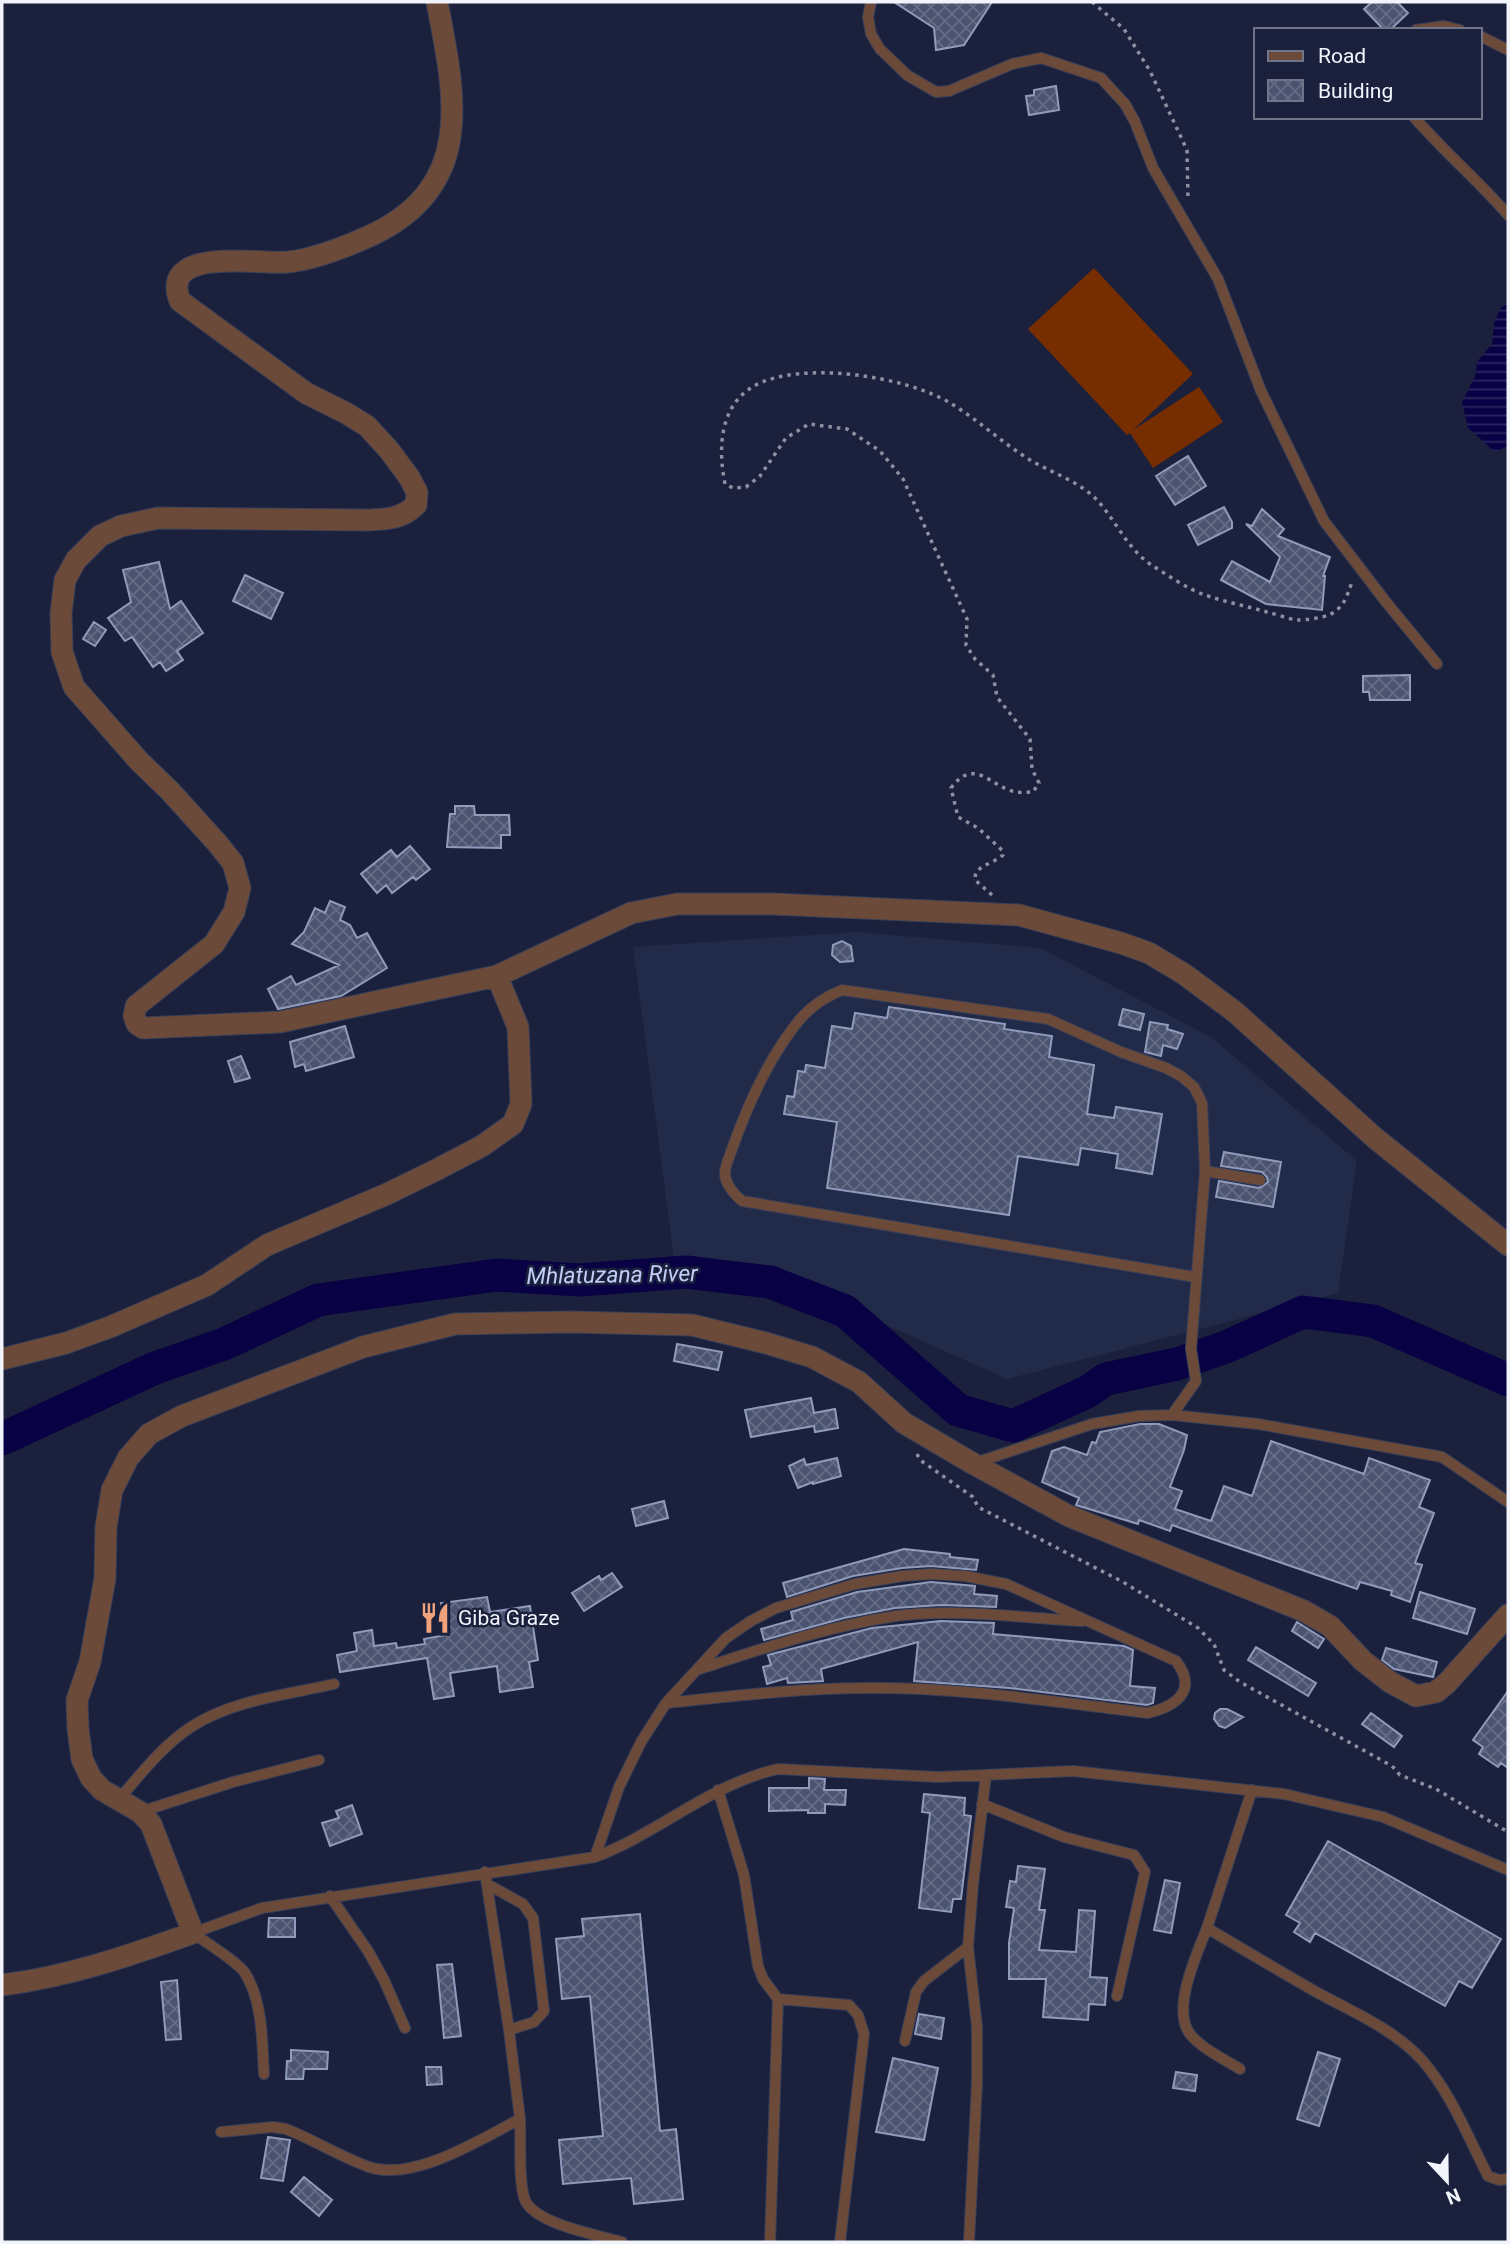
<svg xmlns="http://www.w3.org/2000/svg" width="1510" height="2244" font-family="Roboto,sans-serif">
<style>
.built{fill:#222a4a}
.grass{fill:#762e00}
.water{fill:url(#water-rules)}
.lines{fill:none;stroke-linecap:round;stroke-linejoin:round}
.river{stroke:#080144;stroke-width:33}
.building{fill:url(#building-cross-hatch);stroke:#909abb;stroke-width:2}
.lane-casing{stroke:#393f57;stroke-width:12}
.street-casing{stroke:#393f57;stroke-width:23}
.path{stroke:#8c90a1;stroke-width:3.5;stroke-dasharray:3.5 5;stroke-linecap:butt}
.lane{stroke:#6b4a3a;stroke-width:10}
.street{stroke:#6b4a3a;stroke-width:21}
.labels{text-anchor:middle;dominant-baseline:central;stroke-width:5;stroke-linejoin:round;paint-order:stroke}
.poi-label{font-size:21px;fill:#f2f4fc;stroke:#1b213c;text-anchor:start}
.water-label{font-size:23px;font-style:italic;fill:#c1cdf6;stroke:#1b213c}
</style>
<defs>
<pattern id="water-rules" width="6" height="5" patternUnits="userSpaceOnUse" patternTransform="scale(1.75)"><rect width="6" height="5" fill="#080144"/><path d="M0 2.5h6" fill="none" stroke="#2c2760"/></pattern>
<pattern id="building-cross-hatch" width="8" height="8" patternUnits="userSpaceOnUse" patternTransform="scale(1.75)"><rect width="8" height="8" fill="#4a5370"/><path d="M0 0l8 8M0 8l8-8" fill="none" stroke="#656c85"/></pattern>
</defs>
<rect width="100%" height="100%" fill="#1b213c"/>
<path class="built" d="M856 932 1040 948 1211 1037 1357 1161 1338 1293 1007 1379 811 1291 674 1258 633 947Z"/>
<path class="grass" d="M1094 268 1193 374 1133 430 1199 387 1223 422 1153 468 1130 433 1127 435 1028 329Z"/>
<path class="water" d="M1508 304V446L1495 452 1468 428 1462 402 1475 376 1477 362 1492 344 1494 323 1501 307Z"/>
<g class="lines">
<path class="river" d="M2 1439 155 1368 224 1344 318 1300 497 1275 580 1280 686 1272 770 1282 845 1311 958 1410 1013 1426 1087 1392 1106 1379 1177 1364 1226 1347 1303 1312 1373 1321 1508 1380"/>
</g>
<path class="building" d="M894 2H992L964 45 936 50 934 28Z
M1372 2H1397L1408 13 1390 30H1384L1364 9Z
M1056 86 1059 110 1029 115 1026 96 1034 95V90Z
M1188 456 1206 486 1175 505 1156 476Z
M1224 507 1232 522V528L1198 545 1188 525Z
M1262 509 1284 529 1278 536 1330 557 1323 576H1325L1322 610 1266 604 1221 580 1232 561 1270 582 1280 557 1246 524 1252 526Z
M159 562 170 609 181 601 203 633 177 651 183 660 166 671 160 662 153 667 132 637 125 641 108 618 131 602 123 570Z
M245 575 283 593 271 619 233 601Z
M94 622 106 630 95 646 83 639Z
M1410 675V700H1370L1369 692H1363V676Z
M455 806H474L475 815H509L510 835H501V848L447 847 450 814H455Z
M410 846 430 869 416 880 413 877 392 893 386 885 377 893 361 874 391 850 397 857Z
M330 901 345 907 340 920 350 925 357 938 367 933 387 968 341 996 278 1009 268 989 291 976 296 985 339 965 292 944 304 932 315 908 325 913Z
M842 941 851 946 853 961 840 962 832 955 833 945Z
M889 1007 1005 1024 1004 1029 1052 1036 1049 1057 1094 1065 1087 1114 1114 1118 1116 1107 1162 1114 1152 1174 1116 1168 1118 1154 1081 1148 1078 1165 1018 1156 1009 1215 827 1188 837 1122 784 1114 787 1096 794 1097 798 1071 805 1072 806 1065 825 1068 832 1026 852 1029 855 1013 887 1018Z
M1123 1009 1144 1014 1140 1030 1119 1025Z
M1150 1022 1168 1025 1167 1029 1183 1034 1177 1049 1163 1045 1161 1056 1145 1052Z
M345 1026 354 1057 306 1071 304 1064 295 1067 290 1042Z
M241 1056 250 1078 235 1082 228 1061Z
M1224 1152 1281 1162 1273 1207 1216 1197 1219 1181 1259 1188 1268 1182 1267 1177 1262 1172 1221 1166Z
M677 1344 722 1352 718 1370 674 1361Z
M811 1398 814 1413 835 1409 838 1428 815 1432 814 1426 751 1437 745 1410Z
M1140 1424H1159L1187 1435 1184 1450 1170 1487 1182 1491 1175 1509 1211 1521 1224 1486 1252 1496 1271 1441 1364 1474 1369 1458 1430 1480 1419 1507 1434 1513 1415 1563 1422 1565 1410 1602 1391 1595 1392 1591 1360 1582 1357 1589 1172 1525 1170 1531 1139 1520 1138 1524 1076 1505 1079 1498 1042 1482 1052 1451 1064 1447 1087 1455 1092 1442 1096 1443 1100 1432Z
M837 1458 841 1476 813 1484V1482L798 1488 789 1466 804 1459 806 1465Z
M664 1501 668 1518 636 1526 632 1509Z
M904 1549 950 1554V1557L978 1560 976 1570 931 1566 902 1568 853 1576 787 1597 783 1583Z
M612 1573 622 1587 584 1611 572 1593 599 1576 601 1580Z
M931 1582 975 1586 974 1594 997 1596 996 1607 941 1605 895 1608 844 1618 764 1640 761 1629 793 1620 791 1612 857 1592Z
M1420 1592 1475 1609 1467 1634 1413 1618Z
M487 1597 490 1612 530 1606 538 1660 529 1662 533 1687 500 1692 497 1666 450 1673 454 1696 434 1699 427 1658 340 1672 337 1655 357 1651 354 1633 372 1630 374 1646 396 1643 397 1648 425 1644 424 1639 446 1635 441 1603Z
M941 1621 994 1623 993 1634 1124 1646 1133 1650 1130 1686 1155 1688 1153 1703 1147 1705 1009 1688 914 1681 918 1642 821 1669 823 1681 788 1683 787 1678 767 1684 763 1667 771 1665 768 1655 872 1628Z
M1297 1622 1324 1639 1318 1648 1292 1631Z
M1256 1647 1316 1683 1308 1696 1248 1660Z
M1386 1648 1437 1662 1433 1677 1394 1669 1382 1660Z
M1508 1691V1768L1501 1763 1498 1767 1479 1754 1483 1747 1473 1740Z
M1220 1709H1227L1243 1717 1225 1728 1219 1726 1214 1719 1215 1713Z
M1371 1713 1402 1736 1394 1747 1362 1724Z
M809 1778 825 1779 824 1790H846L845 1805 825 1804V1813H808V1810L769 1811V1788H809Z
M924 1794 965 1798 964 1815 971 1816 961 1899H953L951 1912 919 1908 930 1813 922 1812Z
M352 1805 362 1834 330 1846 322 1823 339 1818 336 1811Z
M1328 1841 1501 1939 1472 1988 1459 1981 1445 2006 1315 1933 1310 1942 1294 1932 1300 1923 1286 1915Z
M1018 1866 1045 1869 1039 1910H1045L1039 1950 1076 1952 1079 1910 1095 1911 1090 1977 1107 1978 1105 2005 1089 2004 1088 2020 1043 2017 1046 1979H1009V1943L1014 1908 1006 1907 1010 1881 1016 1882Z
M1165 1880 1180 1883 1171 1933 1154 1930Z
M640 1914 660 2131 676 2129 683 2199 634 2204 631 2178 563 2184 559 2140 603 2136 590 1996 562 1999 556 1939 584 1936 582 1919Z
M269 1918H295V1937H268Z
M452 1964 461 2036 444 2038 437 1965Z
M177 1980 181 2039 166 2040 161 1982Z
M919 2014 944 2018 941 2039 915 2034Z
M291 2050 328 2052 327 2069H304L303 2079H286L287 2061H291Z
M1318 2052 1340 2059 1319 2126 1297 2119Z
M893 2058 938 2068 924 2140 876 2132Z
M426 2067H441L442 2084 427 2085Z
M1176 2072 1197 2075 1195 2091 1173 2088Z
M268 2137 290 2140 283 2181 261 2178Z
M304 2177 332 2200 319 2216 291 2192Z"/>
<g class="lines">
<defs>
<path id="lane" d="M871 2 868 17 871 34 880 49 907 75 936 92 949 91 1012 64 1041 58 1101 78 1125 104 1135 122 1153 168 1218 279 1261 391 1324 521 1386 602 1437 664
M1416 30 1444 26 1460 30
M1480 36 1508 50
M1414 117C1444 152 1479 181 1508 215
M1205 1171 1260 1180
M1172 1415 1258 1424 1442 1457 1508 1502
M975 1463 1092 1424 1139 1416 1172 1415 1196 1381 1191 1349 1205 1171 1202 1103 1194 1087 1181 1076 1166 1068 1121 1052 1048 1019 842 990C827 996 813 1005 802 1017 770 1054 748 1104 732 1149 730 1156 724 1167 725 1175 726 1185 734 1194 742 1201L1195 1277
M700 1669C764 1648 829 1626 896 1616 953 1608 1024 1618 1082 1621
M718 1790 744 1875 758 1966 763 1979 778 1999 849 2005 858 2015 864 2034 840 2242
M1252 1790 1207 1928C1244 1950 1281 1972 1318 1993 1353 2012 1395 2030 1422 2060 1451 2093 1468 2137 1488 2176L1499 2180 1508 2179
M119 1799C141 1774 162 1746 191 1727 232 1700 286 1695 334 1684
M982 1804 1064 1837 1134 1855 1145 1872 1117 1996
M140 1812 233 1782 319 1760
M595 1857 619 1787 641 1742 666 1703 726 1638 751 1621 776 1608 855 1584 903 1576 931 1574 965 1576 1006 1584 1176 1661C1198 1690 1177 1706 1148 1713 1055 1702 961 1687 868 1688 800 1688 733 1696 666 1703
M487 1884 523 1904 533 1918 544 2011 534 2022 509 2030
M330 1896 368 1951 384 1980 405 2028
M1207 1928C1197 1954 1171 2009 1190 2034 1202 2049 1224 2059 1240 2069
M193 1933 262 1908 595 1857C659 1833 710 1784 778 1769L938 1777 1073 1771 1284 1794 1383 1817 1508 1870
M193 1933C205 1942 238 1962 245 1973 263 2002 262 2041 264 2074
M905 2041 916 1992 924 1981 968 1947
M520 2119C521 2139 518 2183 525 2200 535 2224 598 2235 622 2242
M221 2132 273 2127 286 2129C314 2140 341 2157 369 2167 414 2182 481 2139 520 2119L509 2030 485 1872
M770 2242 778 1999
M969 2242 977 2083V2027L968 1947 973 1884 986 1775"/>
<path id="street" d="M437 2C455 95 476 184 374 234 348 246 317 259 288 262 262 265 158 245 180 301L306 393 346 413 367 426 389 450 409 477 417 492 416 505C401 519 388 519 368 520L158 518 121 526 100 536 76 560 65 580 61 613 62 652 74 687 139 761 170 791 218 844 233 863 240 888 234 912 214 944 136 1006 134 1016 137 1024 143 1028 280 1022 497 976 631 913 677 904H773L1019 915 1121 943 1149 953 1184 974 1235 1012 1375 1138 1508 1245
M2 1359 66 1343 110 1327 207 1285 267 1245 387 1194 436 1170 482 1146 513 1124 521 1104 518 1027 497 976
M2 1985C68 1977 131 1955 193 1933L151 1824 140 1812 102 1790 91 1778 82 1759 78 1729 77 1700 90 1662 105 1578 106 1527 112 1490 128 1458 149 1434 182 1416 363 1347 455 1324 573 1322 692 1325 766 1343 812 1357 859 1382 904 1423 972 1463 1069 1516 1304 1611 1330 1626 1363 1661 1390 1682 1416 1696 1436 1692 1447 1683 1508 1615"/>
</defs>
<use href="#lane" class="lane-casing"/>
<use href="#street" class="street-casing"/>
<path class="path" d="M1092 2 1124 29 1150 71 1187 150 1188 200
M992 895 975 880C974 865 992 865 1003 855V851L978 828 958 817 951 788C975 756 990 787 1016 792 1021 793 1027 792 1033 792L1039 783 1032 769 1030 739 997 697 993 675 975 659 966 645 967 619 903 479 880 451 847 429 809 424 786 438 760 476 746 487 733 488 725 484C718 449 719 406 754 386 800 360 906 376 950 403 977 419 1000 441 1027 458 1049 472 1077 480 1096 499 1115 519 1126 547 1150 564 1166 574 1187 589 1205 595 1225 602 1246 606 1267 612 1276 614 1288 619 1297 620 1305 620 1321 618 1329 615 1344 608 1347 596 1352 582
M917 1454 920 1460 973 1497 978 1507 1123 1582 1198 1628 1214 1644 1224 1670 1240 1682 1392 1766 1400 1775 1436 1789 1508 1832"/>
<use href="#lane" class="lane"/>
<use href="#street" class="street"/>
</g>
<defs>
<symbol id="restaurant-bare" viewBox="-9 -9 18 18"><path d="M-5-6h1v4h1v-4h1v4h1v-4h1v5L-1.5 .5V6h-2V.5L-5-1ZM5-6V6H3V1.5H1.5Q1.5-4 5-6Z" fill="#f1a27b" stroke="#1b213c" stroke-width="2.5" paint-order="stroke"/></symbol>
</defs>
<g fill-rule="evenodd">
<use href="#restaurant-bare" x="413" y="1596" width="44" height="44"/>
</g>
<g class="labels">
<g class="poi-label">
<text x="458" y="1618">Giba Graze</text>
</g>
<g class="water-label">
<text transform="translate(612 1275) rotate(-1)">Mhlatuzana River</text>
</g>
</g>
<rect width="1510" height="2244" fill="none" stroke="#f2f4fc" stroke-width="7"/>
<rect x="1254" y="28" width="228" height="91" fill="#1b213c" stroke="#717589" stroke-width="2"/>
<rect x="1268" y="51" width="35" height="10" fill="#6b4a3a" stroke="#717589" stroke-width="2"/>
<text x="1318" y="63" font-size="21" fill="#f2f4fc">Road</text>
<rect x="1268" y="80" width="35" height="21" fill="url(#building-cross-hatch)" stroke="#717589" stroke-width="2"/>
<text x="1318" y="98" font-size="21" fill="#f2f4fc">Building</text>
<g transform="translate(1447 2181) rotate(158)" stroke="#1b213c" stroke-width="5" paint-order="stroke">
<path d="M0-5L12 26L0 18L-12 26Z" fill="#f2f4fc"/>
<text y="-10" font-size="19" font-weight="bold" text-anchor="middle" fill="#f2f4fc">N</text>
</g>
</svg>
